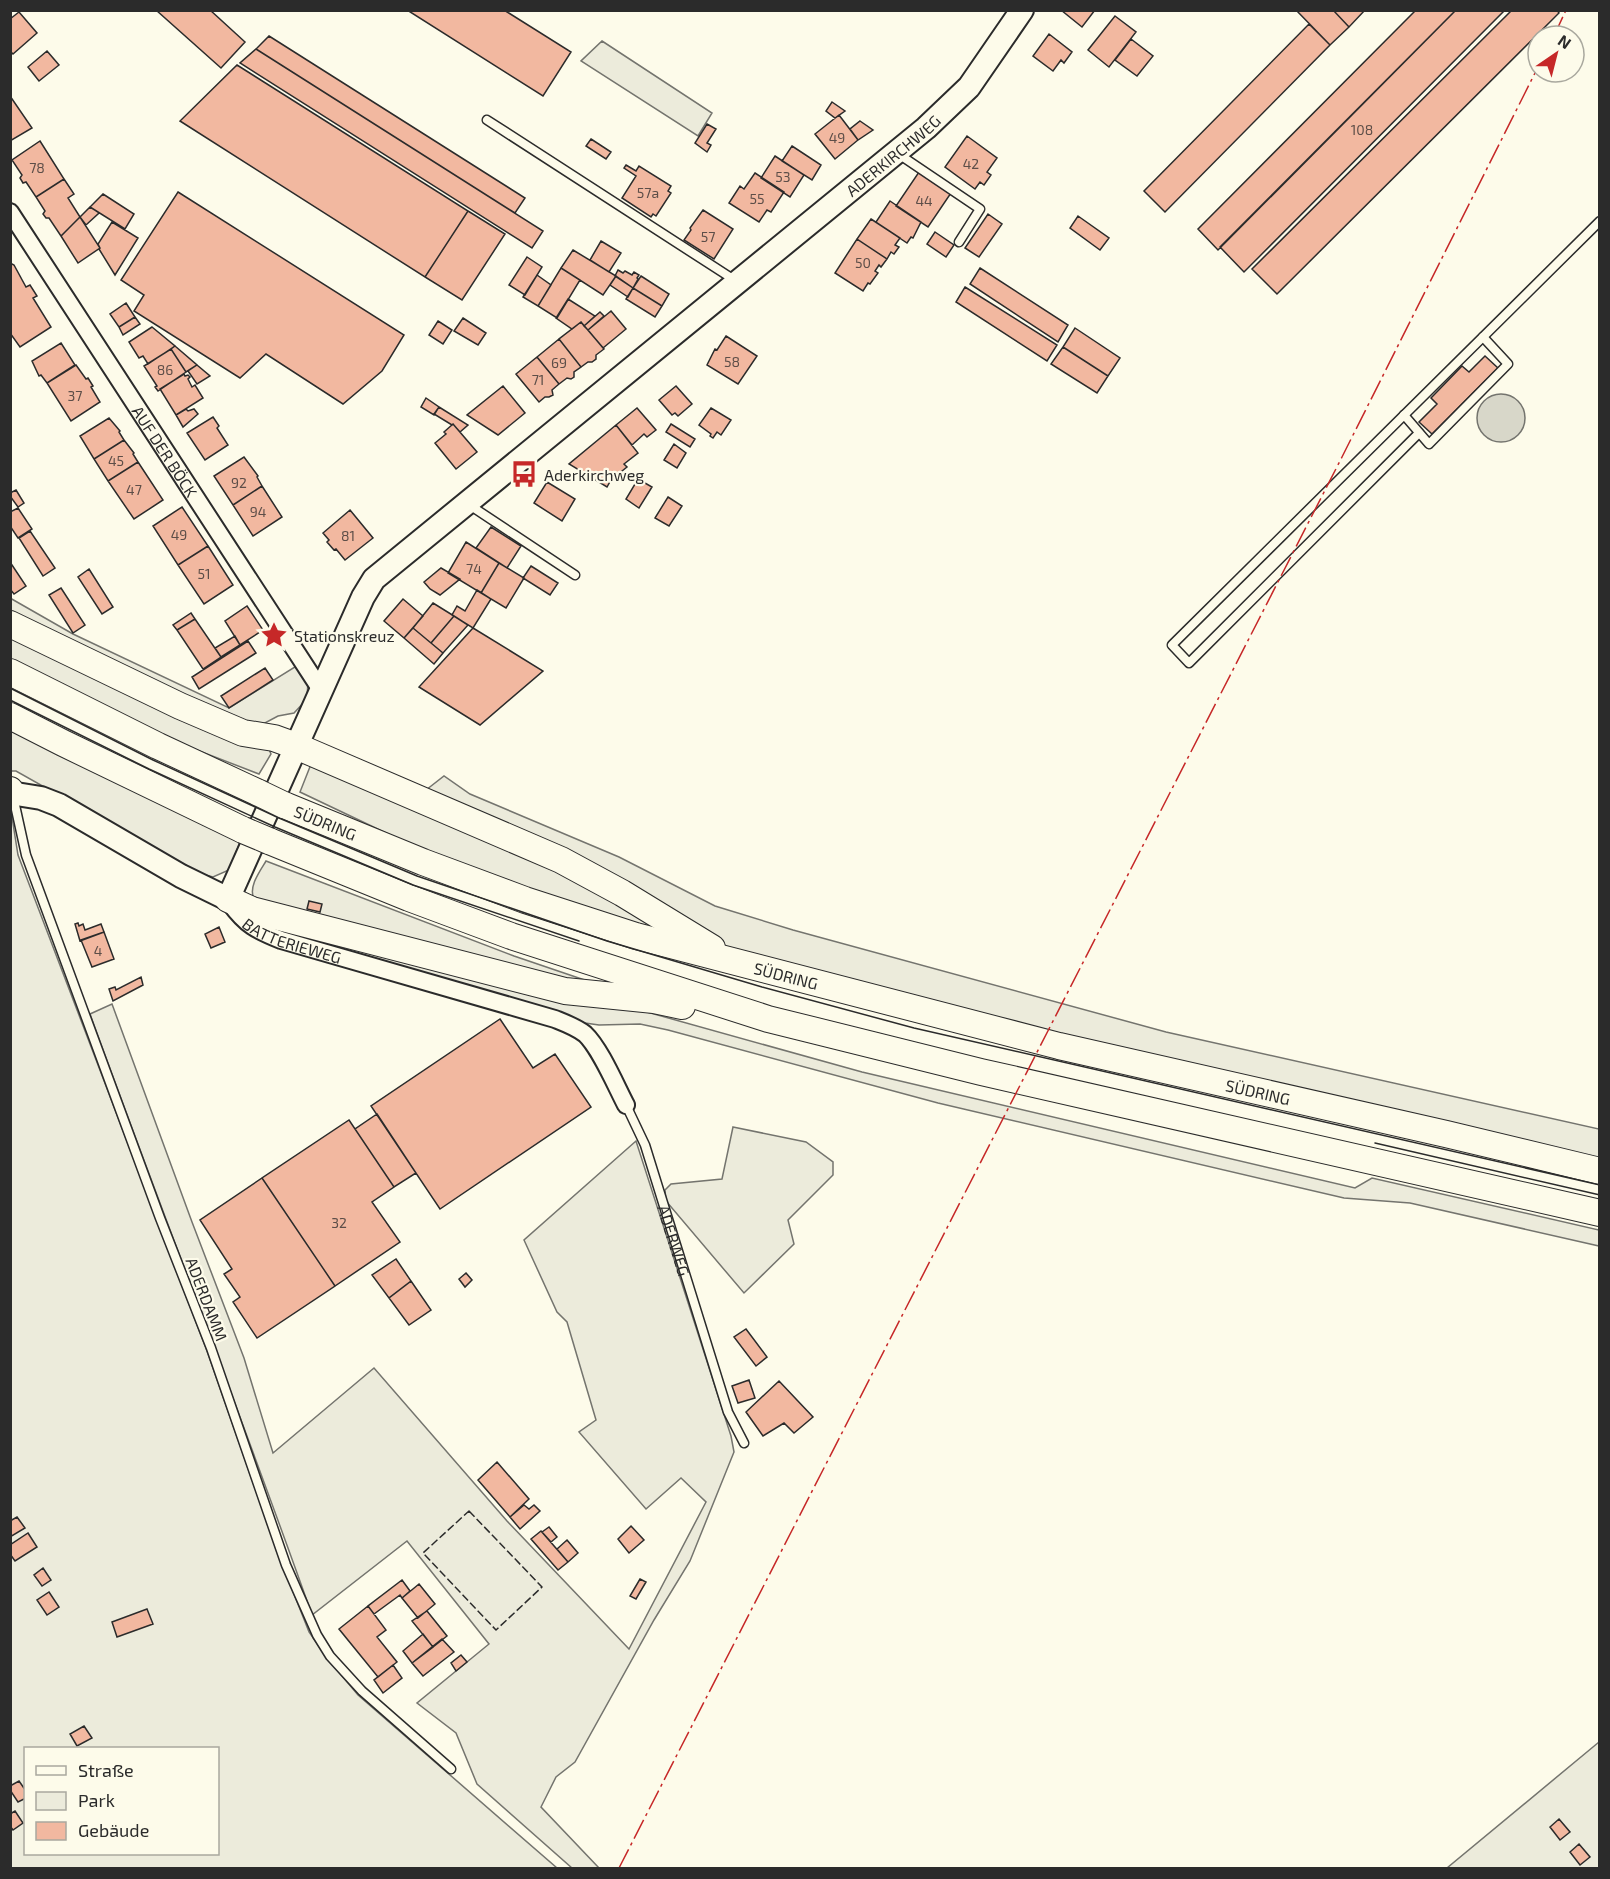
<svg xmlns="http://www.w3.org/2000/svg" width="1610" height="1879" font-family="'Exo 2',sans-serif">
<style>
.green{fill:#ecebdb;stroke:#74746e;stroke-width:1.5;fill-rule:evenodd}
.water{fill:#d8d7c9;stroke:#74746e;stroke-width:1.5}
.building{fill:#f2b8a0;stroke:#2b2b2b;stroke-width:1.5}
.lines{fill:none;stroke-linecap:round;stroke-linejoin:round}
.lane-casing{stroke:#2b2b2b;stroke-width:11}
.street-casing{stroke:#2b2b2b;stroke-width:20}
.secondary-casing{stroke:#2b2b2b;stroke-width:26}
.primary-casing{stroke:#2b2b2b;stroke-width:28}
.lane{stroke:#fdfbea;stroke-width:8}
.street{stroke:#fdfbea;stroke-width:16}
.secondary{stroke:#fdfbea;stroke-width:22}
.primary{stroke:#fdfbea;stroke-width:26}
.tram{stroke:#2b2b2b;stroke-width:1.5}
.primary-bridge-casing{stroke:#2b2b2b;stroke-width:28;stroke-linecap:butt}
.primary-bridge{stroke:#fdfbea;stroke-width:26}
.fence{stroke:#2b2b2b;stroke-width:1.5;stroke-dasharray:8 3;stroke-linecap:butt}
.power{stroke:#c62828;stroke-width:1.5;stroke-dasharray:21 4.5 3 4.5;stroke-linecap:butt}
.labels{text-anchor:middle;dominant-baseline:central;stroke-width:4.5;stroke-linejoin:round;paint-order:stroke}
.number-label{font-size:14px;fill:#5d4e48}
.street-label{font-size:16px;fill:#2b2b2b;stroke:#fdfbea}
.poi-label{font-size:16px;fill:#2b2b2b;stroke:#fdfbea;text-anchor:start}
</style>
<rect width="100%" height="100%" fill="#fdfbea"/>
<path class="green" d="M602 41 712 113 698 136 581 61Z
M10 598 73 634 229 708 298 665 308 680 307 699 294 713 278 716 259 726 271 754 259 774 163 737 11 660Z
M10 726 242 837 229 870 213 877 197 873 16 771H11Z
M317 749 426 790 444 776 470 794 619 857 715 906 793 930 1166 1032 1599 1129V1161L958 1009 619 922 426 852 300 792Z
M11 811 18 855 207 1351 277 1551 309 1632 327 1658 358 1695 557 1868H11ZM26 1748H218V1854H26Z
M266 861 514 956 614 990 579 985 254 899C248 887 260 871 266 861Z
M251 920 629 1007 862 1072 1355 1188 1372 1178 1599 1230V1246L1410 1203 1344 1198 938 1103 668 1030 640 1024 599 1025 585 1023 311 944Z
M112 1004 192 1222 244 1358 273 1453 374 1368 507 1521 629 1649 706 1502 681 1478 646 1509 579 1432 596 1420 567 1322 557 1312 524 1240 636 1141 731 1436 734 1452 690 1561 654 1620 575 1762 556 1777 541 1807 599 1868H572L477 1784 456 1733 417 1703 489 1644 407 1541 312 1615C241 1414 163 1215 90 1014Z
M733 1127 806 1142 833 1162V1175L788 1220 794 1244 744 1293 666 1201 665 1190 671 1184 722 1179Z
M1599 1742V1868H1447Z"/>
<path class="water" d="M1477 418a24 24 0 1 1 48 0a24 24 0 1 1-48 0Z"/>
<path class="building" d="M156 10H210L245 42 221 68Z
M407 10H504L571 52 543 96Z
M1061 10H1095L1082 27Z
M1296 10H1333L1349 27 1330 45Z
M1333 10H1365L1349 27Z
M1416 10H1456L1218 250 1198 229Z
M1456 10H1505L1244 272 1220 247Z
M1512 10H1557L1559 13 1277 294 1252 269Z
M19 12 37 33 13 54 10 51V19Z
M1115 16 1136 32 1109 67 1088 50Z
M1309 24 1330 45 1165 212 1144 191Z
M1049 34 1072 52 1064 63 1061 60 1053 71 1033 56Z
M269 36 525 198 515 213 256 49Z
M1131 39 1153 56 1137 76 1115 60Z
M256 49 543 231 532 248 240 63Z
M47 51 59 65 39 81 28 67Z
M237 65 468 211 425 277 180 121Z
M10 96 32 128 10 141Z
M832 102 845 111 835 118 826 111Z
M839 115 858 140 835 159 815 134Z
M860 121 873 130 858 140 850 129Z
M707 124 716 129 707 143 711 145 707 152 695 143Z
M967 136 997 158 987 172 991 175 984 185 980 182 975 189 945 167Z
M591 139 611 152 606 159 586 146Z
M40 141 64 179 36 197 26 182 23 183 20 178 22 175 12 160Z
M792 146 821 165 812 180 782 161Z
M775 156 804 175 790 197 761 178Z
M626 165 636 171 639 166 671 186 668 191 671 193 656 216 653 214 651 217 622 198 636 176 624 168Z
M919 172 951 193 928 227 896 206Z
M755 173 784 192 771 212 767 210 759 222 729 203 740 186 744 189Z
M64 179 74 194 68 198 80 217 61 236 49 218H46L43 214 45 211 36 197Z
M178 192 404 335 382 371 343 404 266 354 240 378 134 311 144 295 121 280Z
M103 194 134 214 125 229 90 207Z
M890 201 921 222 913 238 911 237 907 243 876 222Z
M90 207 99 213 86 225 80 217Z
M703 210 733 229 714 259 684 240 691 230 690 228Z
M468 211 505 234 462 300 425 277Z
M988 214 1002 224 979 257 965 248Z
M1078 216 1109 238 1100 250 1070 228Z
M80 217 100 248 78 263 61 236Z
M871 219 900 238 895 245 899 247 894 254 891 252 887 259 857 239Z
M112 222 138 238 115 275 99 249 100 248 98 244Z
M935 232 954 245 946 257 927 244Z
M857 239 887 259 881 267 879 265 875 271 878 273 870 284 868 283 863 291 835 273Z
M601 241 621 253 609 272 590 260Z
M573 250 616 276 603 295 561 268Z
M527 257 542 267 525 295 509 285Z
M10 263 14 265 26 287 30 285 37 296 33 298 51 327 20 347 10 333Z
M561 268 580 280 557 318 538 306Z
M980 268 1068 325 1058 342 970 284Z
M618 270 623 273 625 271 632 275 634 272 639 275 637 278 638 279 633 288 615 276Z
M537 275 551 285 538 306 523 297Z
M616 276 633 288 628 297 610 285Z
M641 276 669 294 662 306 633 288Z
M965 287 1057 345 1047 361 956 302Z
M633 288 662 306 655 317 626 299Z
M568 299 595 316 584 326 581 322 572 329 556 318Z
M126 303 135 317 119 327 110 314Z
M611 311 626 329 603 348 588 330Z
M600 312 604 316 588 330 584 326Z
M135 317 140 324 123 335 119 327Z
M463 318 486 333 478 345 454 331Z
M438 321 452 330 443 344 429 335Z
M581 322 604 349 596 355V359L592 362H588L581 367 559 339Z
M152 327 175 346 148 364 143 356 139 358 129 342Z
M1075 328 1120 358 1108 376 1063 347Z
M726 336 757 356 738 384 707 365 715 349 717 350Z
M559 339 581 367 574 372V377L571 379 567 378 559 384 537 357Z
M61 343 75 365 47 383 41 375 39 376 32 361Z
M175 346 197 365 186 372 171 349Z
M1063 347 1108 376 1097 393 1051 364Z
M171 349 186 372 158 391 155 387 157 386 144 366Z
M1485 356 1498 368 1432 434 1419 422 1437 404 1431 398 1462 366 1469 372Z
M537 357 559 384 552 390 553 395 549 397H545L539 402 516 374Z
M76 365 86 379 88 378 93 386 91 387 100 402 71 421 47 383Z
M197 365 210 376 197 384 188 371Z
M184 374 185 376 188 375 190 377 188 379 192 387 195 385 203 398 176 415 160 389Z
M503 386 525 413 498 435 467 415Z
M676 386 692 404 678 416 675 413 672 415 659 400Z
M426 398 439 407 434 415 421 407Z
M439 407 468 425 460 432 453 424 452 425 434 414Z
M637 408 656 430 647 437 644 434 632 445 616 425Z
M711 408 731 420 721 435 717 432 713 438 710 436 711 434 699 425Z
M186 409 188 411 194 409 198 414 183 427 176 415Z
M213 417 219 426 217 428 228 445 205 460 187 433Z
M109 418 120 431 119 432 124 440 94 459 80 436Z
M453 424 477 452 456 469 435 443 446 434 444 432Z
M671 424 695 439 690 447 666 432Z
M616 425 638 453 624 464 627 467 611 480 607 487 569 464Z
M124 440 134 453 133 454 138 462 108 481 94 459Z
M674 444 686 453 677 468 664 460Z
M244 457 258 476 257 477 262 486 233 505 214 476Z
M138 462 163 500 134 519 108 481Z
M638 479 652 487 639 508 626 499Z
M547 482 575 499 562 521 534 503Z
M262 486 282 517 253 536 233 505Z
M16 490 24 503 18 507 10 496V493Z
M668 497 682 506 669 526 655 518Z
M182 507 208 546 178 565 153 526Z
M18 508 32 529 18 538 10 526V512Z
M350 510 373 538 345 560 336 549 334 550 327 542 329 540 323 533Z
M491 527 521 546 507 568 476 548Z
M30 531 55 568 43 576 19 538Z
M466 542 499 563 481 593 448 573Z
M208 546 233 585 204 604 178 565Z
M10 562 26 586 14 594 10 589Z
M499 563 524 578 506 608 481 593Z
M531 566 558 583 550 595 523 578Z
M441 568 460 579 440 595 430 589 424 582Z
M89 569 113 607 102 614 78 577Z
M61 588 85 625 73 633 49 595Z
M477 590 491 599 473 628 452 615 457 606 465 611Z
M403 599 423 616 404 638 384 621Z
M433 603 454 616 431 643 413 628Z
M247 606 263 630 240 645 225 621Z
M191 613 195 619 177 630 173 625Z
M454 616 468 625 443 653 431 643Z
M195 619 221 657 203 669 177 630Z
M413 628 443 653 434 664 404 638Z
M473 628 543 671 480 725 419 687Z
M235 636 240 645 221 657 215 648Z
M248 641 256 653 199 689 192 677Z
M265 668 273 680 229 708 221 696Z
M309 901 322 904 320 912 307 909Z
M78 923 79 926 83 924 85 930 101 924 104 932 80 941 75 924Z
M219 927 225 942 211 948 205 934Z
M104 932 114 959 92 967 81 940Z
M141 977 143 985 113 1001 109 989 115 987 116 990Z
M500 1019 533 1068 555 1054 591 1107 440 1209 371 1106Z
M377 1114 416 1173 394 1187 355 1129Z
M349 1120 394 1187 372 1202 400 1242 335 1286 262 1178Z
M262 1178 335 1286 257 1338 233 1302 240 1297 224 1274 232 1269 200 1220Z
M396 1259 411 1281 389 1298 372 1275Z
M466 1273 472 1280 465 1287 459 1279Z
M411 1281 431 1310 409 1325 389 1298Z
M746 1329 767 1357 756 1366 734 1337Z
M749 1380 755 1398 738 1403 732 1386Z
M779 1381 813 1417 794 1433 784 1423 763 1436 746 1412Z
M497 1462 529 1499 510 1517 478 1480Z
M524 1505 529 1509 534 1505 540 1511 520 1529 510 1517Z
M17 1517 25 1528 10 1537V1521Z
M631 1526 644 1540 629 1553 618 1539Z
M549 1527 557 1537 551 1542 542 1532Z
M541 1531 568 1562 558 1570 531 1539Z
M28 1533 37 1547 15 1561 10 1554V1545Z
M567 1540 578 1553 568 1562 557 1549Z
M43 1568 51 1580 42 1586 34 1575Z
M640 1579 646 1582 636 1599 630 1596Z
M402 1580 410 1591 402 1598 400 1595 374 1614 368 1606Z
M419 1584 435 1604 418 1618 402 1598Z
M49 1592 59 1607 47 1615 37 1600Z
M368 1606 386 1630 377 1637 397 1662 378 1677 339 1629Z
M147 1609 153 1624 117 1637 112 1622Z
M427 1611 447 1636 433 1647 412 1621Z
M423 1634 433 1647 412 1663 403 1651Z
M442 1639 454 1652 423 1676 412 1663Z
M461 1655 467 1662 456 1671 451 1663Z
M393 1665 402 1678 383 1693 374 1680Z
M84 1726 92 1738 77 1746 70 1734Z
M19 1781 26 1791V1798L18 1802 10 1790V1786Z
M15 1811 23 1823 13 1830 10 1826V1814Z
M1559 1819 1570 1832 1560 1840 1550 1827Z
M1579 1844 1590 1857 1580 1865 1570 1852Z"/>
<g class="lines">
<defs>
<g id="lane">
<path d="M487 120 736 281"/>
<path d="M897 153 980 209 959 242"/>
<path d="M1404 415 1429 444 1508 364 1483 337"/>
<path d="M1419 433 1189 663 1172 645 1600 221"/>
<path d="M468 504 575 575"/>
<path d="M13 796 26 855 160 1218 211 1348 286 1565 317 1635 330 1656 362 1691 451 1769"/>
<path id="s1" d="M626 1105 645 1145 728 1412 744 1443"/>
</g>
<g id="street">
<path id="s2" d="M10 212 321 690"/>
<path id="s3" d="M230 903C246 925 256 930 281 940L555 1019C565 1023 576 1027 585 1034 600 1048 616 1086 626 1105"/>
</g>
<g id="secondary">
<path id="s4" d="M10 793 41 798 59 805 181 876 228 899 363 597 374 579 926 128 969 87 1022 10"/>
</g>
<g id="primary">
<path d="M10 624 180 706 243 733 274 738 296 746 561 860 622 893 712 948"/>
<path d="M10 672 158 746 259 793"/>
<path d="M10 716 63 743 243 830"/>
<path d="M10 790 12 793"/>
<path id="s5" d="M284 805 423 862 525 900 636 936 1059 1046 1446 1134 1600 1171"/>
<path d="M269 841 409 898 511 936 768 1019 981 1072 1600 1213"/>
<path d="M228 899 252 910 565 991 654 1000 682 1006"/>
</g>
</defs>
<use href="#lane" class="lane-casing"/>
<use href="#street" class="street-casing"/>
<use href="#secondary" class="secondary-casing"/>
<use href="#primary" class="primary-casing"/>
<use href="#lane" class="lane"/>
<use href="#street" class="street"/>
<use href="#secondary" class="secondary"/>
<use href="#primary" class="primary"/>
<path class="tram" d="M10 688 153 760 279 818 417 876 607 941 762 987 914 1028 1600 1185
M10 700 149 769 275 827 413 885 579 941
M1375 1143 1600 1195"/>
<defs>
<path id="primary-bridge" d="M259 793 284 805
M243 830 269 841"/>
</defs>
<use href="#primary-bridge" class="primary-bridge-casing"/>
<use href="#primary-bridge" class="primary-bridge"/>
<path class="fence" d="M469 1511 542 1587 496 1630 423 1553Z"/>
<path class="power" d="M1554 36 1566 10
M619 1868 1342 457 1538 67"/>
</g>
<defs>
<symbol id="bus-bare" viewBox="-9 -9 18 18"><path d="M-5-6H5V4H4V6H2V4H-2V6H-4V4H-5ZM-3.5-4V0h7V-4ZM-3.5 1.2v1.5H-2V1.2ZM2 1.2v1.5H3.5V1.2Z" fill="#c62828" stroke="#fdfbea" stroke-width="2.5" paint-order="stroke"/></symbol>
<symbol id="sight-bare" viewBox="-9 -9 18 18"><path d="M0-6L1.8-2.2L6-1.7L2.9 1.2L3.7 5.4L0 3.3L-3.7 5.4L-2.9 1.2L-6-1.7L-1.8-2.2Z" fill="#c62828" stroke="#fdfbea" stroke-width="2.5" paint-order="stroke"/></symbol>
</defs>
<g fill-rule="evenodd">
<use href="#bus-bare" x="505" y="455" width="38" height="38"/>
<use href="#sight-bare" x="255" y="616" width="38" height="38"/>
</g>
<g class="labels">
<g class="number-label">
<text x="1362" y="129">108</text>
<text x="837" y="137">49</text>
<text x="971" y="163">42</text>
<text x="37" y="167">78</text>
<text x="783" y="176">53</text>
<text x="648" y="192">57a</text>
<text x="757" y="198">55</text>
<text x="924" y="200">44</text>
<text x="708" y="236">57</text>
<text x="863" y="262">50</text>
<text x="732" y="361">58</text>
<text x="559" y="362">69</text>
<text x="165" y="369">86</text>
<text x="538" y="379">71</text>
<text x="75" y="395">37</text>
<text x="116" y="460">45</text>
<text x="239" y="482">92</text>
<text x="134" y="489">47</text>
<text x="258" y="511">94</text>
<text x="179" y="534">49</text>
<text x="348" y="535">81</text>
<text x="474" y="568">74</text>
<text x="204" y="573">51</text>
<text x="98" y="950">4</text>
<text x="339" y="1222">32</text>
</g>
<g class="street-label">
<text stroke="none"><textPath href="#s4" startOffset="1266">ADERKIRCHWEG</textPath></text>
<text stroke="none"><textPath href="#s2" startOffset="285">AUF DER BÖCK</textPath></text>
<text stroke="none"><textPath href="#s5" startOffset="45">SÜDRING</textPath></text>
<text stroke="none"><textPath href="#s3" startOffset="75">BATTERIEWEG</textPath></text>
<text stroke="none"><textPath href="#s5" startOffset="531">SÜDRING</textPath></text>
<text stroke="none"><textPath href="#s5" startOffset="1017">SÜDRING</textPath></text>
<text stroke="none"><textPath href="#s1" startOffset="144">ADERWEG</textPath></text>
<text transform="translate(207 1299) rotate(69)">ADERDAMM</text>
</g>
<g class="poi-label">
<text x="544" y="474">Aderkirchweg</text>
<text x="294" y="635">Stationskreuz</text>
</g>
</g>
<rect width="1610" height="1879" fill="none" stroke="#2b2b2b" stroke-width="24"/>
<rect x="24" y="1747" width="195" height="108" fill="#fdfbea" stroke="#a9a89e" stroke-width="1.5"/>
<rect x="36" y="1766" width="30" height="9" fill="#fdfbea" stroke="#a9a89e" stroke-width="1.5"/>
<text x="78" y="1777" font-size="18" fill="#2b2b2b">Straße</text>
<rect x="36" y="1792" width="30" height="18" fill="#ecebdb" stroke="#a9a89e" stroke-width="1.5"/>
<text x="78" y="1807" font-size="18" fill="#2b2b2b">Park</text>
<rect x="36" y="1822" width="30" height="18" fill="#f2b8a0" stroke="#a9a89e" stroke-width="1.5"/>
<text x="78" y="1837" font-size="18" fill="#2b2b2b">Gebäude</text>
<g transform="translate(1556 54) rotate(35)"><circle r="28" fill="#fdfbea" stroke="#a9a89e" stroke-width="1.5"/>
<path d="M0-4.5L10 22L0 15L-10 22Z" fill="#c62828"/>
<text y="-9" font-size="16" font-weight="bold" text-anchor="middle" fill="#2b2b2b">N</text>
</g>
</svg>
